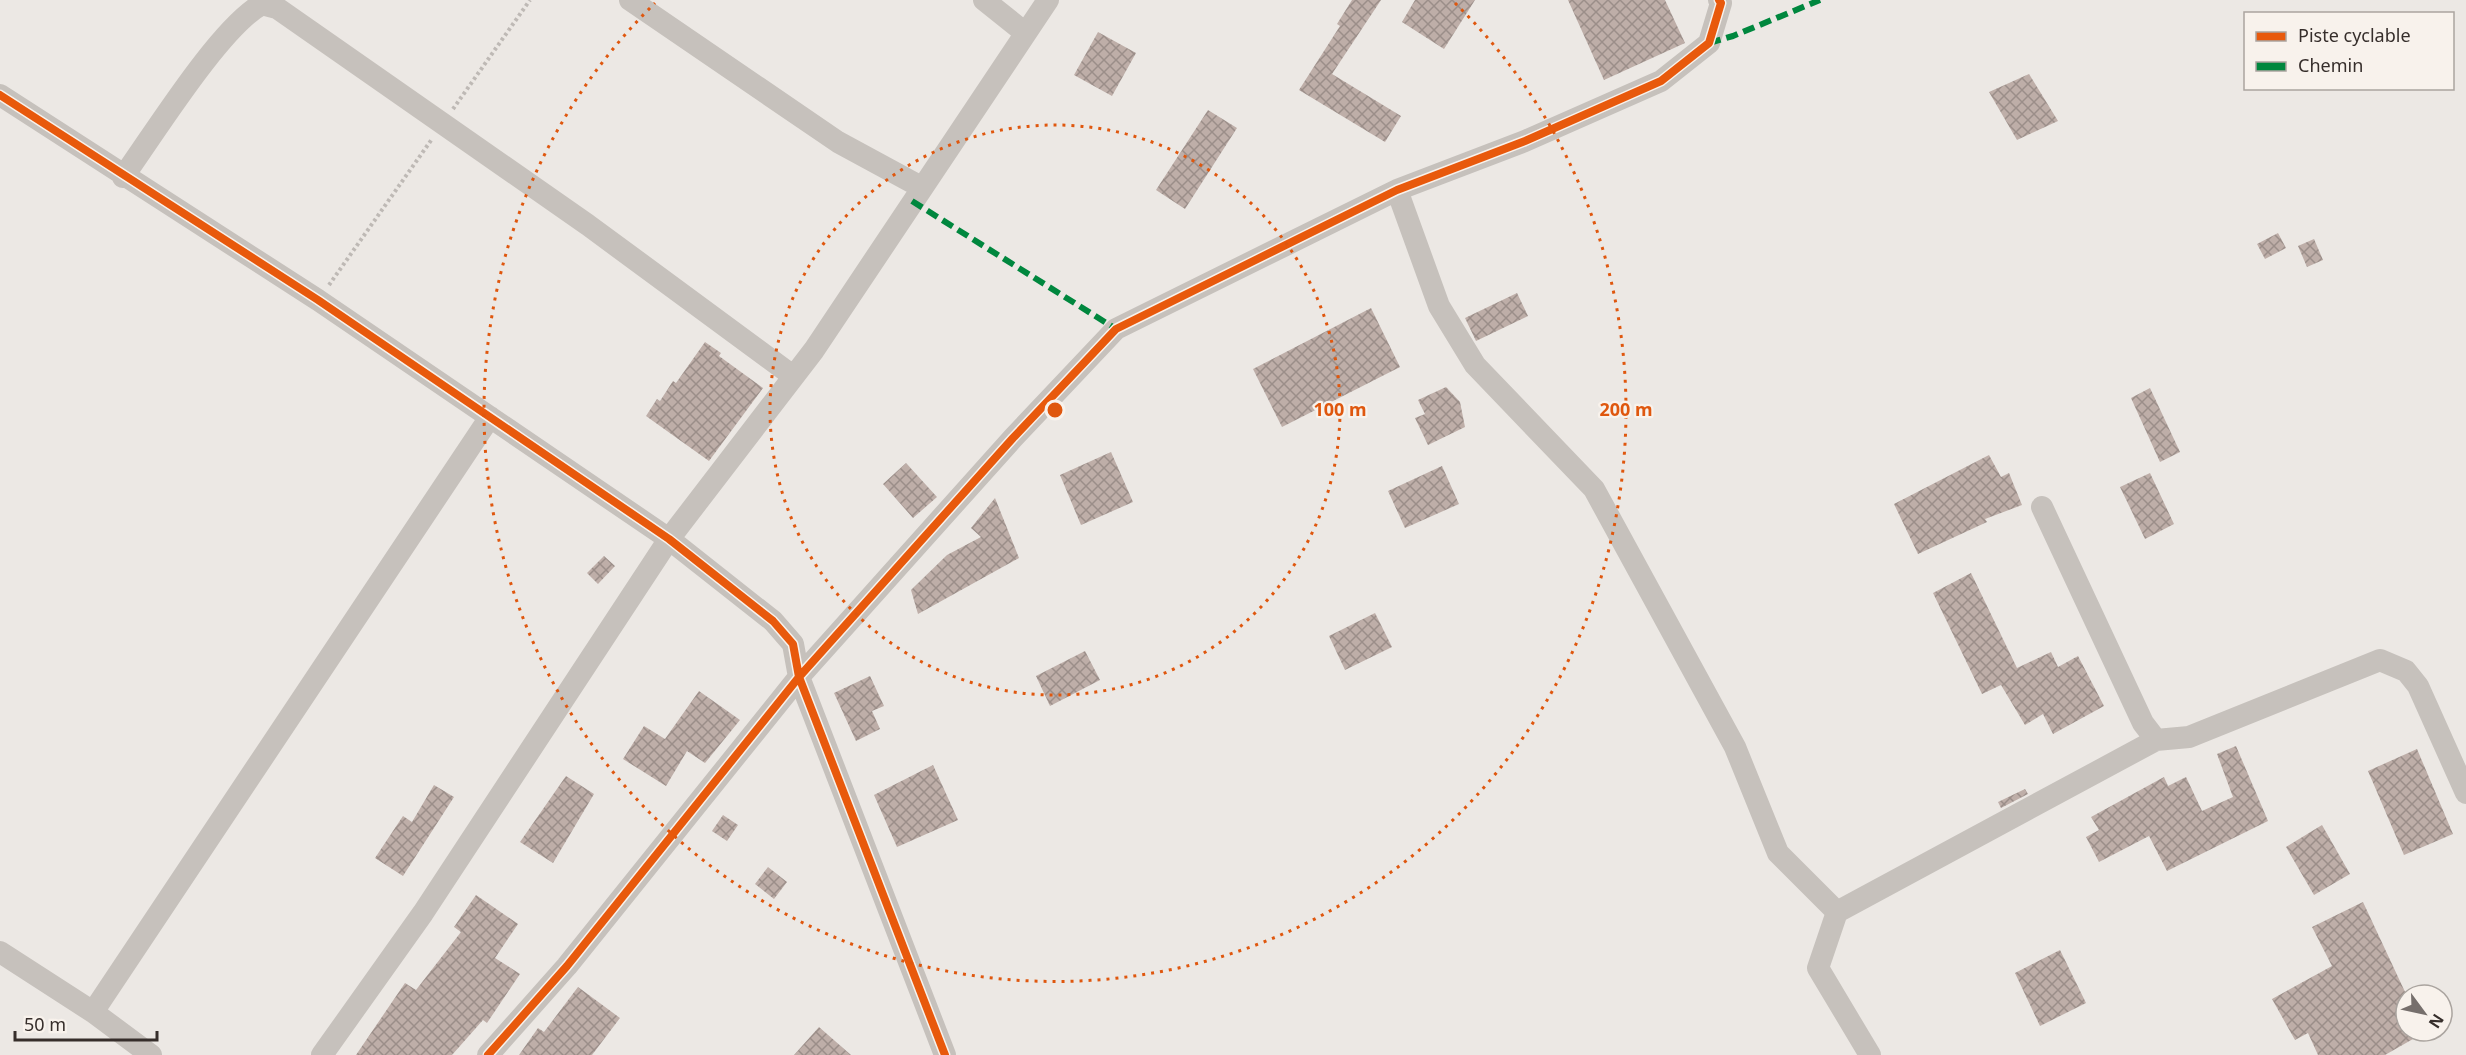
<svg xmlns="http://www.w3.org/2000/svg" width="2466" height="1055" font-family="'Noto Sans',sans-serif">
<style>
.building{fill:url(#building-cross-hatch)}
.lines{fill:none;stroke-linecap:round;stroke-linejoin:round}
.path{stroke:#beb9b5;stroke-width:4;stroke-dasharray:3 3;stroke-linecap:butt}
.minor{stroke:#c6c1bc;stroke-width:22}
.quiet{stroke:#00873e;stroke-width:6;stroke-dasharray:12 6;stroke-linecap:butt}
.cycleway-casing{stroke:#f8f2ec;stroke-width:11}
.cycleway{stroke:#e8590c;stroke-width:8}
.ring{fill:none;stroke:#df570e;stroke-width:3;stroke-dasharray:3 6}
.centre{fill:#df570e;stroke:#f8f2ec;stroke-width:3}
.ring-label{font-size:18px;text-anchor:middle;font-weight:bold;fill:#df570e;stroke:#f8f2ec;stroke-width:4.5;stroke-linejoin:round;paint-order:stroke}
</style>
<defs>
<pattern id="building-cross-hatch" width="8" height="8" patternUnits="userSpaceOnUse" patternTransform="scale(1.5)"><rect width="8" height="8" fill="#beaea8"/><path d="M0 0l8 8M0 8l8-8" fill="none" stroke="#9b8e89"/></pattern>
</defs>
<rect width="100%" height="100%" fill="#ece8e4"/>
<path class="building" d="M1352 0H1381L1332 74 1401 116 1385 142 1299 90 1340 26 1337 24Z
M1415 0H1475L1444 49 1402 22Z
M1568 0H1665L1685 43 1604 80Z
M1098 32 1136 53 1112 96 1074 75Z
M2029 74 2058 121 2017 140 1989 92Z
M1208 110 1237 128 1185 209 1156 190Z
M2278 233 2286 248 2265 259 2257 244Z
M2314 239 2323 260 2307 267 2298 246Z
M1517 293 1528 316 1476 341 1465 318Z
M1371 308 1400 367 1282 427 1253 369Z
M705 342 721 353 719 356 763 388 709 461 646 416 657 399 660 401 673 381 676 383Z
M1446 387 1460 402 1465 427 1428 445 1415 418 1425 414 1418 400Z
M2150 388 2180 452 2160 462 2131 398Z
M1111 452 1133 502 1081 525 1060 475Z
M1989 455 2001 477 2009 473 2022 505 1985 519 1987 522 1918 554 1894 504Z
M906 463 937 497 913 518 883 484Z
M1442 466 1459 504 1405 528 1388 491Z
M2150 473 2174 524 2145 539 2120 487Z
M995 498 1019 558 918 614 911 590 947 555 981 537 971 528Z
M604 556 615 566 598 584 587 573Z
M1971 573 2017 668 2051 652 2058 667 2078 656 2104 706 2053 734 2043 714 2025 725 2001 685 1982 694 1933 593Z
M1375 613 1392 647 1345 670 1329 636Z
M1085 651 1100 680 1050 706 1036 676Z
M870 676 884 706 872 711 880 729 856 741 834 693Z
M699 691 740 720 705 763 687 751 666 786 623 759 644 726 665 739Z
M2236 746 2268 821 2167 871 2149 836 2099 862 2086 837 2099 830 2091 817 2164 777 2168 786 2186 777 2202 811 2233 797 2217 754Z
M2417 749 2453 834 2404 855 2368 771Z
M933 765 958 820 897 847 874 795Z
M566 776 594 794 553 863 520 842Z
M434 785 454 797 403 876 375 858 403 816 412 822Z
M2025 789 2028 794 2001 808 1998 802Z
M723 815 738 825 727 841 712 831Z
M2322 825 2350 874 2314 895 2286 847Z
M768 867 787 882 774 899 755 884Z
M476 895 518 924 495 958 520 974 487 1023 483 1020 452 1055H356L405 983 416 990 461 932 454 927Z
M2363 902 2406 994V1031H2427L2385 1055H2318L2308 1033 2295 1040 2272 999 2332 966 2312 927Z
M2060 950 2086 1003 2040 1026 2015 973Z
M578 987 620 1018 592 1055H519L538 1028 544 1032Z
M819 1027 851 1055H794Z"/>
<g class="lines">
<path class="path" d="M453 109 530 0
M329 285 432 139"/>
<path class="minor" d="M630 0 838 142 921 187
M984 0 1024 32
M0 95 318 300 669 539 773 621 793 644 799 677 945 1055
M123 177C154 134 220 27 262 4L277 8 588 225 793 376
M1397 190 1439 306 1475 365 1594 489 1735 747 1778 853 1837 912
M2042 507 2143 723 2156 740
M0 952 93 1012 151 1055
M93 1012 490 417
M322 1055 423 913 669 539 814 350 1048 0
M488 1055 567 966 799 677 1013 438 1116 329 1397 190 1525 141 1661 81 1709 43 1721 3 1719 0
M1870 1055 1818 968 1837 912 2156 740 2189 737 2380 660 2406 671 2418 686 2466 793"/>
<path class="quiet" d="M1709 43 1733 36 1820 0
M912 201 1116 329"/>
<defs>
<path id="cycleway" d="M0 95 318 300 669 539 773 621 793 644 799 677 945 1055
M488 1055 567 966 799 677 1013 438 1116 329 1397 190 1525 141 1661 81 1709 43 1721 3 1719 0"/>
</defs>
<use href="#cycleway" class="cycleway-casing"/>
<use href="#cycleway" class="cycleway"/>
</g>
<g class="ring">
<circle cx="1055" cy="410" r="285"/>
<path d="M1455 3A571 571 0 1 1 655 3"/>
</g>
<circle cx="1055" cy="410" r="9" class="centre"/>
<g class="ring-label">
<text x="1340" y="416">100 m</text>
<text x="1626" y="416">200 m</text>
</g>
<rect x="2244" y="12" width="210" height="78" fill="#f8f2ec" stroke="#aaa49f" stroke-width="1.5"/>
<rect x="2256" y="32" width="30" height="9" fill="#e8590c" stroke="#aaa49f" stroke-width="1.5"/>
<text x="2298" y="42" font-size="18" fill="#362e2b">Piste cyclable</text>
<rect x="2256" y="62" width="30" height="9" fill="#00873e" stroke="#aaa49f" stroke-width="1.5"/>
<text x="2298" y="72" font-size="18" fill="#362e2b">Chemin</text>
<g transform="translate(2424 1013) rotate(123)"><circle r="28" fill="#f8f2ec" stroke="#aaa49f" stroke-width="1.5"/>
<path d="M0-4.5L10 22L0 15L-10 22Z" fill="#766f6c"/>
<text y="-9" font-size="16" font-weight="bold" text-anchor="middle" fill="#362e2b">N</text>
</g>
<path d="M15 1031v9h142v-9" fill="none" stroke="#362e2b" stroke-width="3"/>
<text x="24" y="1031" font-size="18" fill="#362e2b" stroke="#f8f2ec" stroke-width="4.5" paint-order="stroke">50 m</text>
</svg>
